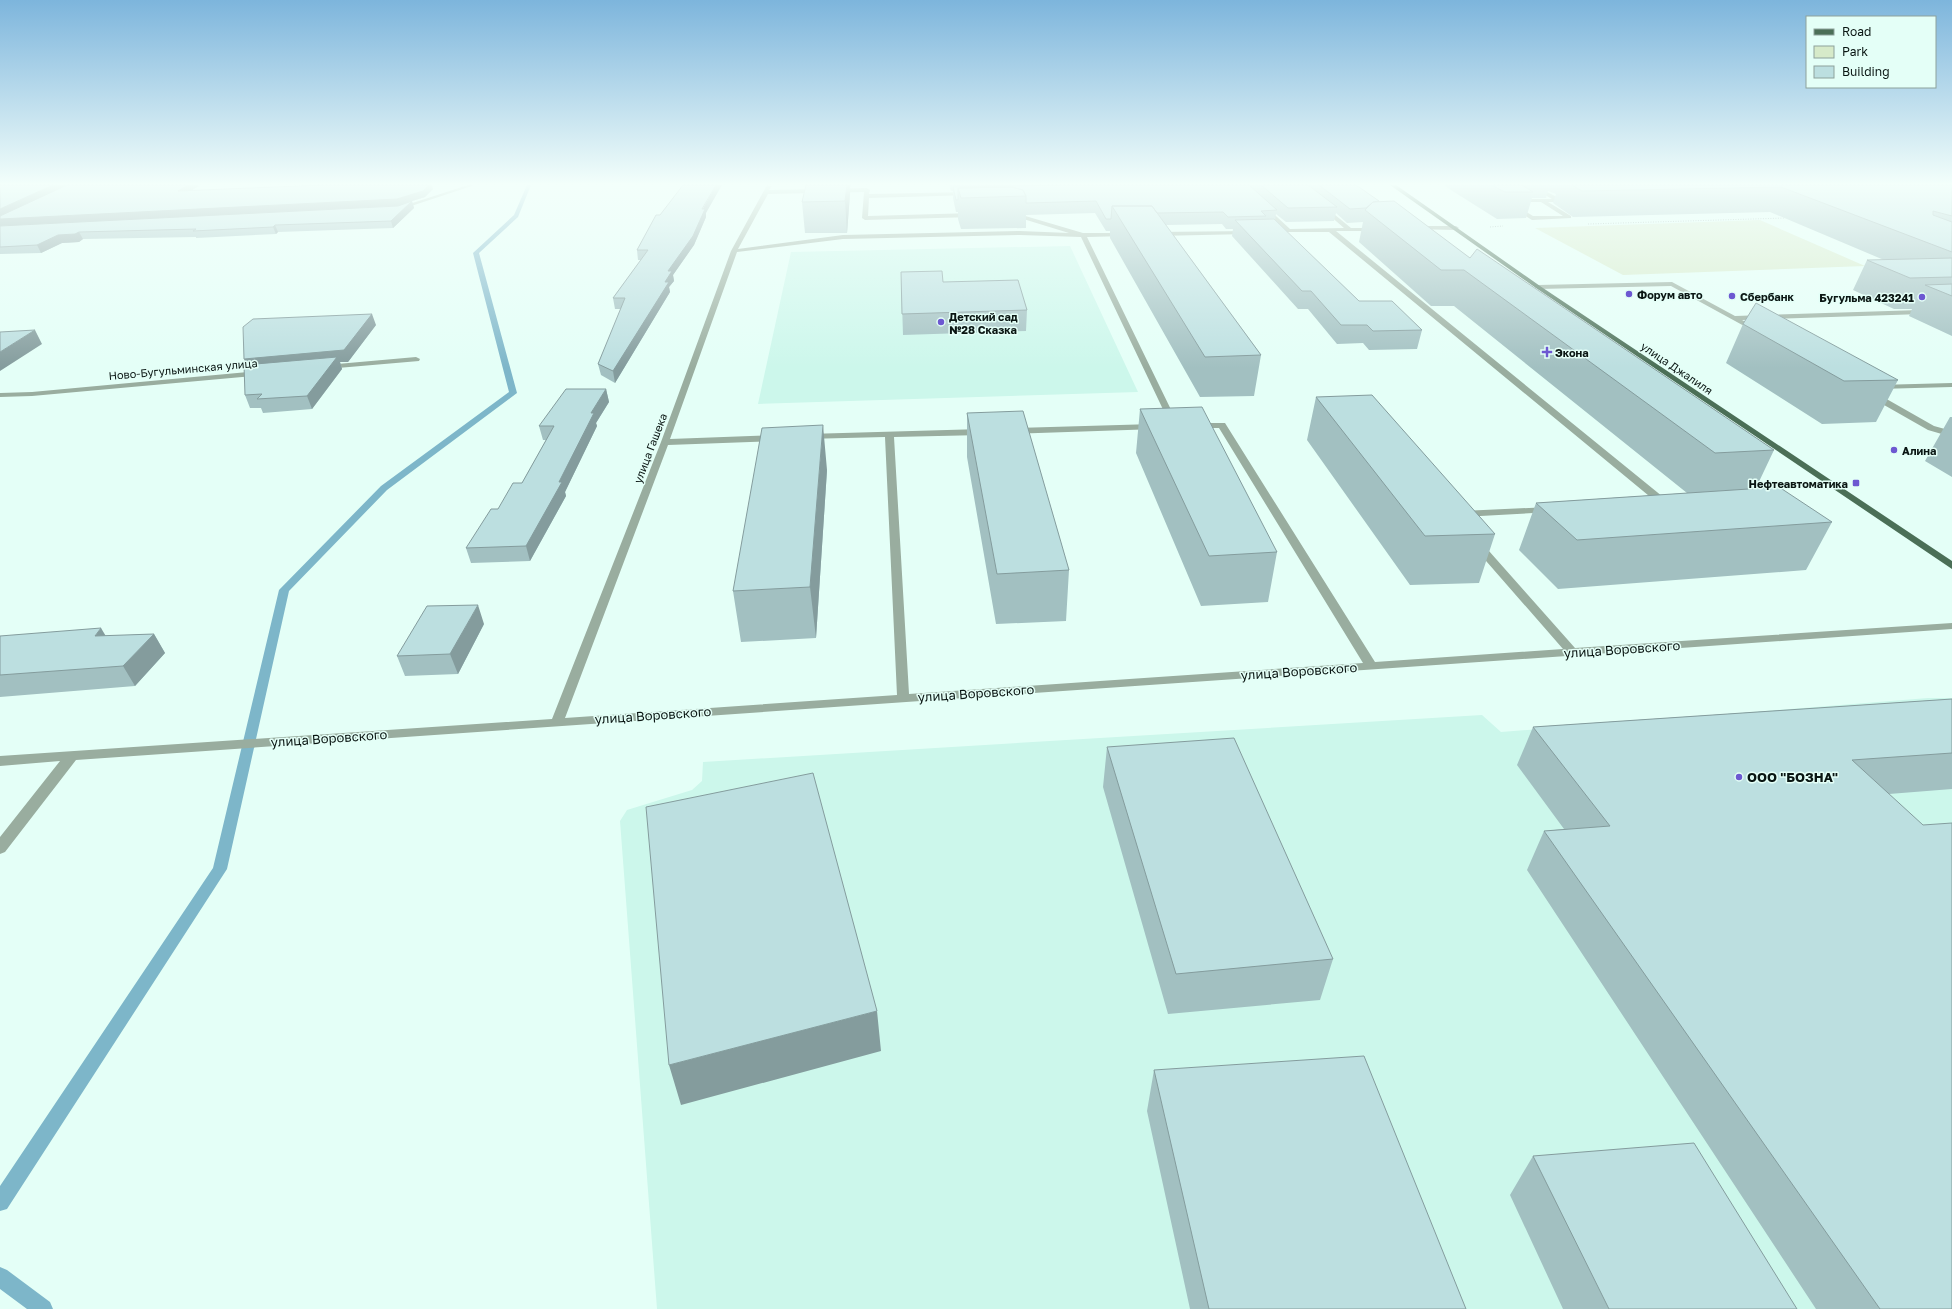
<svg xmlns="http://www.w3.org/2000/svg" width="1952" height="1309" font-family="'Golos Text',sans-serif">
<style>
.built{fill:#ccf7eb}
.green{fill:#d6eac9}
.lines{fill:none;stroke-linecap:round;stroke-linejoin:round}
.stream{fill:#7db6c9;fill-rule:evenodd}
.path{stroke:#92a7a1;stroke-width:1;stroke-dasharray:1 1.5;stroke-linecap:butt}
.minor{fill:#99ad9f;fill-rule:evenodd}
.major{fill:#4b6f57;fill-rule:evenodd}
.wall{fill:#a2c0c1}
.shaded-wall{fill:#849c9d}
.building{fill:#bcdfe0;stroke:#849c9d}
.poi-dot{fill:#6d58d1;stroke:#e4fff7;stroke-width:1.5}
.labels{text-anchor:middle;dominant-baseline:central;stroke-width:3;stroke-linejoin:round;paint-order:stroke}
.far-poi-label{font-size:11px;font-weight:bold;fill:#0a1613;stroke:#e4fff7;text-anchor:start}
.far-street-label{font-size:11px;fill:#0a1613;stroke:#e4fff7}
.street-label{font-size:13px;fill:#0a1613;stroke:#e4fff7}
.poi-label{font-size:13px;font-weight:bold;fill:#0a1613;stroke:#e4fff7;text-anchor:start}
</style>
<rect width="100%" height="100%" fill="#e4fff7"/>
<path class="built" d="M1070 246 1138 392 758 404 791 252Z
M1928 698H1952V1309H657L620 821 627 810 692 790 702 781 703 762 1482 715 1501 732Z"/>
<path class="green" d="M1760 220 1865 266 1623 275 1535 228Z"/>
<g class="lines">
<path class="stream" d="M527 185H531L518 217 479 253 517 393 387 490 289 591 227 869 7 1209 0 1211V1186L213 868 279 590 381 486 509 392 473 253 514 215Z
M0 1267 7 1270 50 1302 53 1309H27L0 1289Z"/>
<path class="path" d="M1588 224 1785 218
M1490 227 1503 226"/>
<path class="minor" d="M468 185H475L399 210 394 209Z
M767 185 772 186 769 190 867 188 870 190 869 194 969 192 971 195 869 198 868 216 973 213 976 215 973 217 865 220 862 218 864 192 768 194 738 249 843 235 1020 231 1069 233 1010 215 1012 212 1083 233H1128L1129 234 1126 236 1087 237 1177 422 1173 425 1169 422 1081 237 1020 235 843 239 737 252 670 439 776 435 780 438 776 441 668 445 565 718 897 695 885 437 805 439V435L808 434 982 429 986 432 982 435 894 437 909 694 1363 663 1219 428H1192V424L1195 423H1225L1375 662 1563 649 1473 546 1472 544 1477 541 1481 542 1575 648 1952 623V629L76 760 5 852 0 854V837L60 761 0 766V756L552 719 661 442 731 251Z
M984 185H1000L989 187 991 194 988 196 985 194Z
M1528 185H1533L1561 199 1559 202H1548L1571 216V218L1532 220 1511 207V205H1515L1533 216H1563L1541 202H1513L1515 199H1552Z
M1264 205 1290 229 1344 228 1321 208 1323 205 1351 228H1380L1381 229 1378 231H1336L1668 501 1670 503 1668 505H1660L1329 232H1268V230L1270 229H1284L1262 208Z
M1414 226H1456L1459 228 1456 230 1412 229V227Z
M1250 231 1251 232 1248 234 1156 236 1153 234 1156 232Z
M1672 282 1735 316 1952 309V313L1742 320 1760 329 1761 331 1757 333 1671 286 1538 289 1535 287 1538 285Z
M416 357 420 359 419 361 326 369 322 367 326 365Z
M260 371H263V375L32 396 0 397V393L32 392Z
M1952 383V387L1878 389 1874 387 1878 385Z
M1870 393H1876L1934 426 1952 431V437L1928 430 1870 397Z
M1154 424 1158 427 1157 429 1012 434 1008 431 1012 428Z
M1549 507 1552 508 1554 510 1552 512 1462 517 1457 514 1462 511Z"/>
<path class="major" d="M1390 185H1396L1540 286 1952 561V569L1536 288Z"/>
</g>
<path class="wall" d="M806 185H851V187H850V194L847 233H805L802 202Z
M949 185H984V186H991V185H1356L1379 201 1470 258 1774 450 1756 488 1832 522 1806 570 1558 589 1519 550 1536 503 1687 493 1454 306H1431L1359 242 1363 222 1347 223 1336 213 1334 221 1286 222 1276 214 1275 220 1359 301 1422 330 1417 349 1369 350 1363 343 1337 344 1308 309H1298L1232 236 1233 229H1226L1222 224 1166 225 1261 355 1254 396 1200 397 1110 238V231H1106L1095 213 1026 215V228L961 229 958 219V212H956L953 198V191H951Z
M1443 185H1952V336L1909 316 1912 309H1894L1853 290 1867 260H1884L1770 212 1573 217 1553 203 1556 194 1548 191 1546 198H1532L1526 218 1497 219Z
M199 186 192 190 433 189 425 197 412 201 414 208 393 228 278 232 276 234 196 238V237L83 239 79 242 62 243 41 253 0 254V219Z
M706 213V217L694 245 673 275 674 281 669 287 670 292 615 383 601 375 598 364 621 309H615L613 298 641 260H638L637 250Z
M901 272 1027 310 1026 331 903 335Z
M1743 324 1898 380 1876 422 1822 424 1726 363Z
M376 325 348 362H340L342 369 312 409 263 413 261 408H250L245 395 247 365Z
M606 389 609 402 596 423 597 426 565 492 566 496 530 561 471 563 466 548 498 509 522 483 546 440H543L539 426Z
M1316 397 1495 534 1479 583 1410 585 1307 440Z
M1140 409 1277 552 1268 602 1201 606 1136 453Z
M967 413 1069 570 1066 621 996 624 967 457Z
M1950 417H1952V477L1925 461Z
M827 470 816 638 741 642 733 591Z
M484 624 458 674 405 676 397 656Z
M154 634 165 653 135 686 0 697V636H106Z
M1952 699V789L1889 794 1952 1309H1816L1527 870 1544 831 1564 829 1517 765 1533 727Z
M1107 747 1333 959 1320 1000 1168 1014 1103 787Z
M1154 1070 1466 1309H1190L1147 1111Z
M1533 1156 1797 1309H1563L1510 1195Z"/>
<path class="shaded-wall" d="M53 185H70L0 217V209Z
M188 185H198L199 186 180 197 178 191Z
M432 185 433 189 425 197 412 201 414 208 393 228 391 221 399 206 0 226V219Z
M716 185H722L706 213V217L694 245 673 275 674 281 669 287 670 292 615 383 613 371 665 282 668 271Z
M847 185H850V194L847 233 845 201Z
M275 225 278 232 276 234 273 227Z
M79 232 83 239 79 242 62 243 41 253 37 245 58 235Z
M372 314 376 325 348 362H340L342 369 312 409 307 396 249 371 244 359Z
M35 330 42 344 0 371V352Z
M606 389 609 402 596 423 597 426 565 492 566 496 530 561 526 546 559 482 591 413Z
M823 425 827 470 816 638 810 587Z
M478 605 484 624 458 674 450 654Z
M101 628 113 648 95 636Z
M154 634 165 653 135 686 123 666Z
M877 1011 881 1051 681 1105 669 1065Z"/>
<path class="building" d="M0 185H53L0 209Z
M67 185H188L178 191 323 185H429L423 191 397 199 0 219V216Z
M683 185H716L702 209H705L693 236 668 271H672L665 282H669L613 371 598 364 625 298H613L648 250H637L656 215H660L680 189Z
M806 185H847L845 201 802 202Z
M1065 185H1249L1277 210 1261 211 1266 216 1228 217 1223 212 1157 213 1152 206H1112L1111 219H1106L1096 201 1027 203H1026V196L1023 190 1012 187 958 188V200H956L953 187Z
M1261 185H1308L1337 207 1288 208Z
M1319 185H1356L1379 201 1373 202 1366 208 1350 209Z
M1491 185H1522L1533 192H1505Z
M1572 185H1952V216L1933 211V215L1952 222V252L1781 187 1582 191Z
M1012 187 1023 190 1026 196 961 198 958 188Z
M412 201 391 221 275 225 273 227 193 231 196 229 79 232 75 234 58 235 37 245 0 247V226L398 206Z
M1394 201 1470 258 1477 249 1774 450 1715 453 1464 270H1441L1365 210 1373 202Z
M1112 206H1152L1261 355 1205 357Z
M1274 219 1359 301H1392L1422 330 1373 331 1367 325H1341L1311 291H1302L1235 220Z
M1952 258V277L1910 278 1867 260Z
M942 271 943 282 1018 280 1027 310 902 314 901 272Z
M1952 284V296L1925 285Z
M1756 303 1898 380 1844 381 1743 324Z
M372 314 344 350 244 359 243 327 253 319Z
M35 330 0 352V332Z
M337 357 307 396 257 399 262 394 245 395 244 365Z
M566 389H606L591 413H594L559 482H562L526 546 466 548 491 509H498L513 483H522L554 426H539Z
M1372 395 1495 534 1425 536 1316 397Z
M1202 407 1277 552 1209 556 1140 409Z
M1023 411 1069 570 997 574 967 413Z
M823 425 810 587 733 591 762 428Z
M1779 487 1832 522 1577 540 1536 503Z
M478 605 450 654 397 656 427 606Z
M101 628 95 636 154 634 123 666 0 675V636Z
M1952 699V753L1852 760 1923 825 1952 823V1309H1880L1544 831 1610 826 1533 727Z
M1234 738 1333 959 1176 974 1107 747Z
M813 773 877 1011 669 1065 646 807Z
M1364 1056 1466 1309H1209L1154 1070Z
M1694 1143 1797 1309H1609L1533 1156Z"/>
<linearGradient id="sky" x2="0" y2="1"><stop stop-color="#7db5dc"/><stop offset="0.5" stop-color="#f3fffb"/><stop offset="1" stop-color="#f3fffb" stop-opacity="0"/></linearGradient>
<rect width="1952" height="368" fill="url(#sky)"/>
<g class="poi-dot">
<circle cx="1629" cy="294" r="4"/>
<circle cx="1732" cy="296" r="4"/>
<circle cx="1922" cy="297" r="4"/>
<circle cx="941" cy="322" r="4"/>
<path d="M1545 346h4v4h4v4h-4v4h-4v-4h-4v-4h4z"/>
<circle cx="1894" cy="450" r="4"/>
<rect x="1852" y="479" width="8" height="8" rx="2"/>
<circle cx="1739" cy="777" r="4"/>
</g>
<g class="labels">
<g class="far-poi-label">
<text x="1637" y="294">Форум авто</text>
<text x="1740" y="296">Сбербанк</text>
<text x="1914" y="297" text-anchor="end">Бугульма 423241</text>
<text x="949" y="316">Детский сад<tspan x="949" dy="13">№28 Сказка</tspan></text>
<text x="1555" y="352">Экона</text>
<text x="1902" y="450">Алина</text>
<text x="1848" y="483" text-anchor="end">Нефтеавтоматика</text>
</g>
<g class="far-street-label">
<text transform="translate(1677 368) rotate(34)">улица Джалиля</text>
<text transform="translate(183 369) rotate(-5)">Ново-Бугульминская улица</text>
<text transform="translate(650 448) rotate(-69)">улица Гашека</text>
</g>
<g class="street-label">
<text transform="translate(1622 649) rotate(-4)">улица Воровского</text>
<text transform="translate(1299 671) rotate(-4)">улица Воровского</text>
<text transform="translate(976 693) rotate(-4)">улица Воровского</text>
<text transform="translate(653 715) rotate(-4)">улица Воровского</text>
<text transform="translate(329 738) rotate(-4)">улица Воровского</text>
</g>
<g class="poi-label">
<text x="1747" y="777">ООО "БОЗНА"</text>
</g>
</g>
<rect x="1806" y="16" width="130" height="72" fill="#e4fff7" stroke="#8da29c"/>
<rect x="1814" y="29" width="20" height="6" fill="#4b6f57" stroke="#8da29c"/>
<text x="1842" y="36" font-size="12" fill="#0a1613">Road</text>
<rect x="1814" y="46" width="20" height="12" fill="#d6eac9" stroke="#8da29c"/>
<text x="1842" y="56" font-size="12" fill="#0a1613">Park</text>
<rect x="1814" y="66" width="20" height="12" fill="#bcdfe0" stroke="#8da29c"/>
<text x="1842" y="76" font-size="12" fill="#0a1613">Building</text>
</svg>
